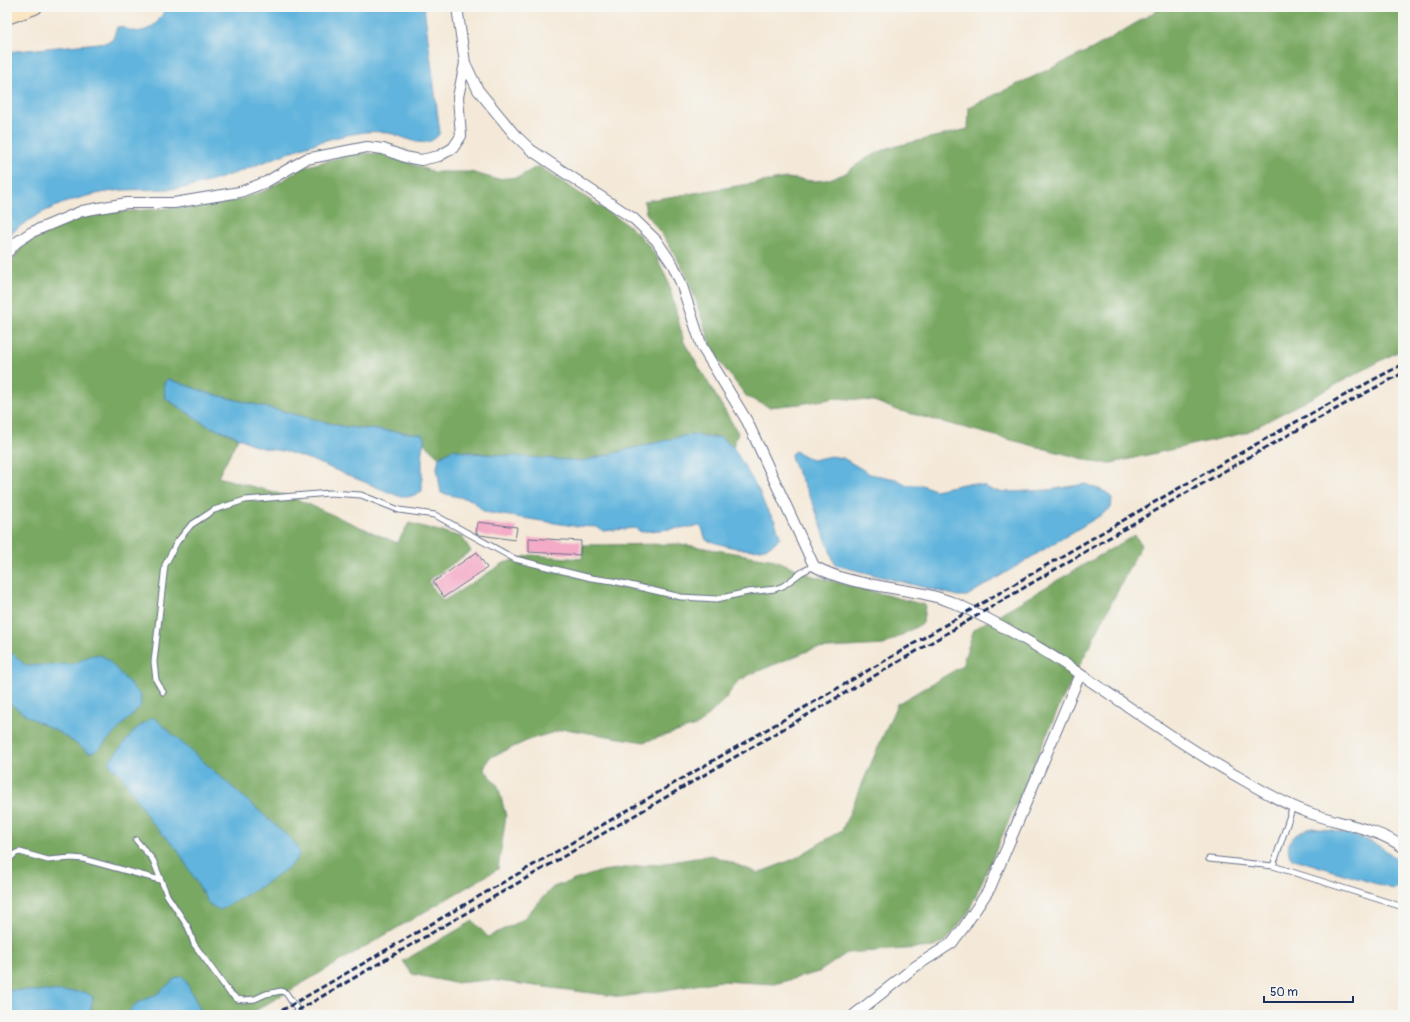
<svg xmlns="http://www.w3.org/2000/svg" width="1410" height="1022" font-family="Pangolin,sans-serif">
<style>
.forest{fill:#79a862;stroke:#4a6c60}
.water{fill:#61b4dd;stroke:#3e729e}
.building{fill:#f4abc7}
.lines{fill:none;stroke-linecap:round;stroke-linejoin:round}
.lane-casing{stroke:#677089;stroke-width:7}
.street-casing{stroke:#677089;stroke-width:12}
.secondary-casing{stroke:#677089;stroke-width:16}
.lane{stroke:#fff;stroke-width:5}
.street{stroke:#fff;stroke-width:10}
.secondary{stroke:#fbe6c3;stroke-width:14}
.rail{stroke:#1b2f5e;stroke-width:3;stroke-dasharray:6 3;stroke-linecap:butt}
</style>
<rect width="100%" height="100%" fill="#f6f6f2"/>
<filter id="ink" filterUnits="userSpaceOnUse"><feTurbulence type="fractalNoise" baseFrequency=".025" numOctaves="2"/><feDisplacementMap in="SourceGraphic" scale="8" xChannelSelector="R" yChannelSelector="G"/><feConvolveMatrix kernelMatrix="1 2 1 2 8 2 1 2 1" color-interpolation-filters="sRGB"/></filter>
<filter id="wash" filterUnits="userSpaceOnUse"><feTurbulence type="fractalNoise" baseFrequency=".012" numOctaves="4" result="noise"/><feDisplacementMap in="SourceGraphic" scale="16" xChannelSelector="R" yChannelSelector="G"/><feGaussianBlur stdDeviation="0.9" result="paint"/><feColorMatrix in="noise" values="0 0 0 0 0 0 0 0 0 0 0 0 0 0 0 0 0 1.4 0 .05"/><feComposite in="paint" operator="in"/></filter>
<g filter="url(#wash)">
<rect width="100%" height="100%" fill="#f4e9d8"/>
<path class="forest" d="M1163 7H1403V349L1245 433 1112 463H1099L897 410 874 401 836 398 800 404 769 407 747 397 719 361 711 344 687 276 668 243 646 213 644 201 787 178 813 181 826 180 844 174 865 159 888 148 968 129 969 107 1092 49Z
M356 153 387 154 433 172H471L495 179 519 177 538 166 628 225 646 242 657 258 668 281 684 342 738 433 733 447 720 437 683 436 582 461 512 457 465 451 443 454 439 457 424 443 425 438 422 434 345 427 208 393 168 379 164 383 165 397 185 409 200 421 238 438 218 477 294 498 397 543 409 523 462 537 471 551 428 581 443 601 504 563 531 555 582 559 583 545 681 544 775 560 813 576 925 605 923 623 884 645 813 649 751 674 737 682 725 699 699 725 644 742 565 729 531 739 489 758 484 769 498 786 506 816 498 869 248 1015H7V271L22 245 61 226 93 214 220 204 238 200 267 190 304 167Z
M1135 535 1141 545 1063 698 968 913 946 941 934 947 847 953 819 972 774 984 720 981 622 997 490 980 454 983 412 974 403 961 473 921 488 937 522 920 553 887 602 871 672 862 712 855 758 873 794 859 842 830 897 704 962 666 974 629Z"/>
<path class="water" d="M165 7H424L440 133C427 150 412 140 396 135 387 132 376 131 366 132 305 139 252 172 193 186 169 191 147 189 123 190 82 194 38 208 7 237V52L109 42 113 39 117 27C123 26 124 28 129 30 146 36 162 22 165 7Z
M168 379 208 393 345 427 422 434 425 438 422 450V491L412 496H398L309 459 287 452 258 447 229 433 208 426 165 398 164 383Z
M697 435 708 438 720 437 733 447 759 491 765 506 775 521 780 537C764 560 727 546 706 540L702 528 699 526 641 532 635 528 603 531 597 527 574 526 484 512 472 500 441 493 437 468 439 457 453 449 470 453 582 461 683 436Z
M795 451 812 460 831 456 843 458 870 474 896 479 907 485H922L935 490 968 483 985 486 993 491 1011 492 1048 490 1086 484 1108 493 1112 499 1111 508 1101 515 967 596H958L835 565 813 503 792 461 791 454Z
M7 651 11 652 26 666 73 664 92 655H101L108 660 141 696 140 707 99 749 91 753 87 751 60 733 27 716 7 701Z
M153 717 292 840C295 843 299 849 299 854 297 868 234 902 220 910L209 904 177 849 151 822 122 776 110 765 109 761 136 729Z
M1312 828C1341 832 1370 836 1393 856 1396 860 1401 863 1403 868 1404 874 1401 880 1400 886L1393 889 1291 858C1282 842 1297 831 1312 828Z
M182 976 184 978 203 1015H129L130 1010 137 1003 157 994 176 978Z
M7 990 85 992 93 997 90 1015H7Z"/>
<g id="blocks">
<path class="building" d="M478 522 517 527 515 540 480 535 476 533Z
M529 538 581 541 580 555 529 552Z
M477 552 487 568 444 597 433 582Z"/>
</g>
</g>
<g filter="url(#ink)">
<use href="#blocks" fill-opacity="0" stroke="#677089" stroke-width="1"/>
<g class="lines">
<defs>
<path id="lane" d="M163 692 156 680 154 662 165 565 177 542 191 525 214 510 245 500 330 493 361 495 399 510 435 515 515 559 591 578 613 581 681 597 717 599 748 592 775 589 783 586 802 572 814 566
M136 840 153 860 167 895 188 927 194 944 229 992 237 999 244 1000 255 999 266 994 281 991 286 993 301 1015
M1209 859 1273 866 1403 907
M7 861 16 853 20 852 48 860 72 858 83 859 160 880
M1273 866 1293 806"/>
<path id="street" d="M457 7 465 63 478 90 514 134 531 150 634 219 656 240 673 265 681 283 702 347 747 421 814 566C857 590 910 585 954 603 1058 648 1144 725 1242 779 1263 791 1284 804 1307 812 1338 824 1375 827 1403 847
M7 253 17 242 32 232 82 211 127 203H174L240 192 266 182 306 159 367 147 383 149 405 157 421 160 439 156 453 148 461 136 458 97 465 63
M854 1015 916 966 952 943 964 927 990 888 1080 674"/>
<path id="secondary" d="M7 17 35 7"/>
</defs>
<use href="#lane" class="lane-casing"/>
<use href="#street" class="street-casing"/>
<use href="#secondary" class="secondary-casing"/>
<use href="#lane" class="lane"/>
<use href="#street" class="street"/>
<use href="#secondary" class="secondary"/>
<path class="rail" d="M274 1015C478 897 682 779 886 660 1057 559 1227 457 1403 364
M290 1015C497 895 703 776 910 655 1073 559 1236 461 1403 373"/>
</g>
</g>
<rect width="1410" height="1022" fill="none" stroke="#f6f6f2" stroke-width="24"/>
<path d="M1264 996v6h89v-6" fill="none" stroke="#1b2f5e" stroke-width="2"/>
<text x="1270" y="996" font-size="12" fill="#1b2f5e" stroke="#f6f6f2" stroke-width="3" paint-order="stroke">50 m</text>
</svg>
